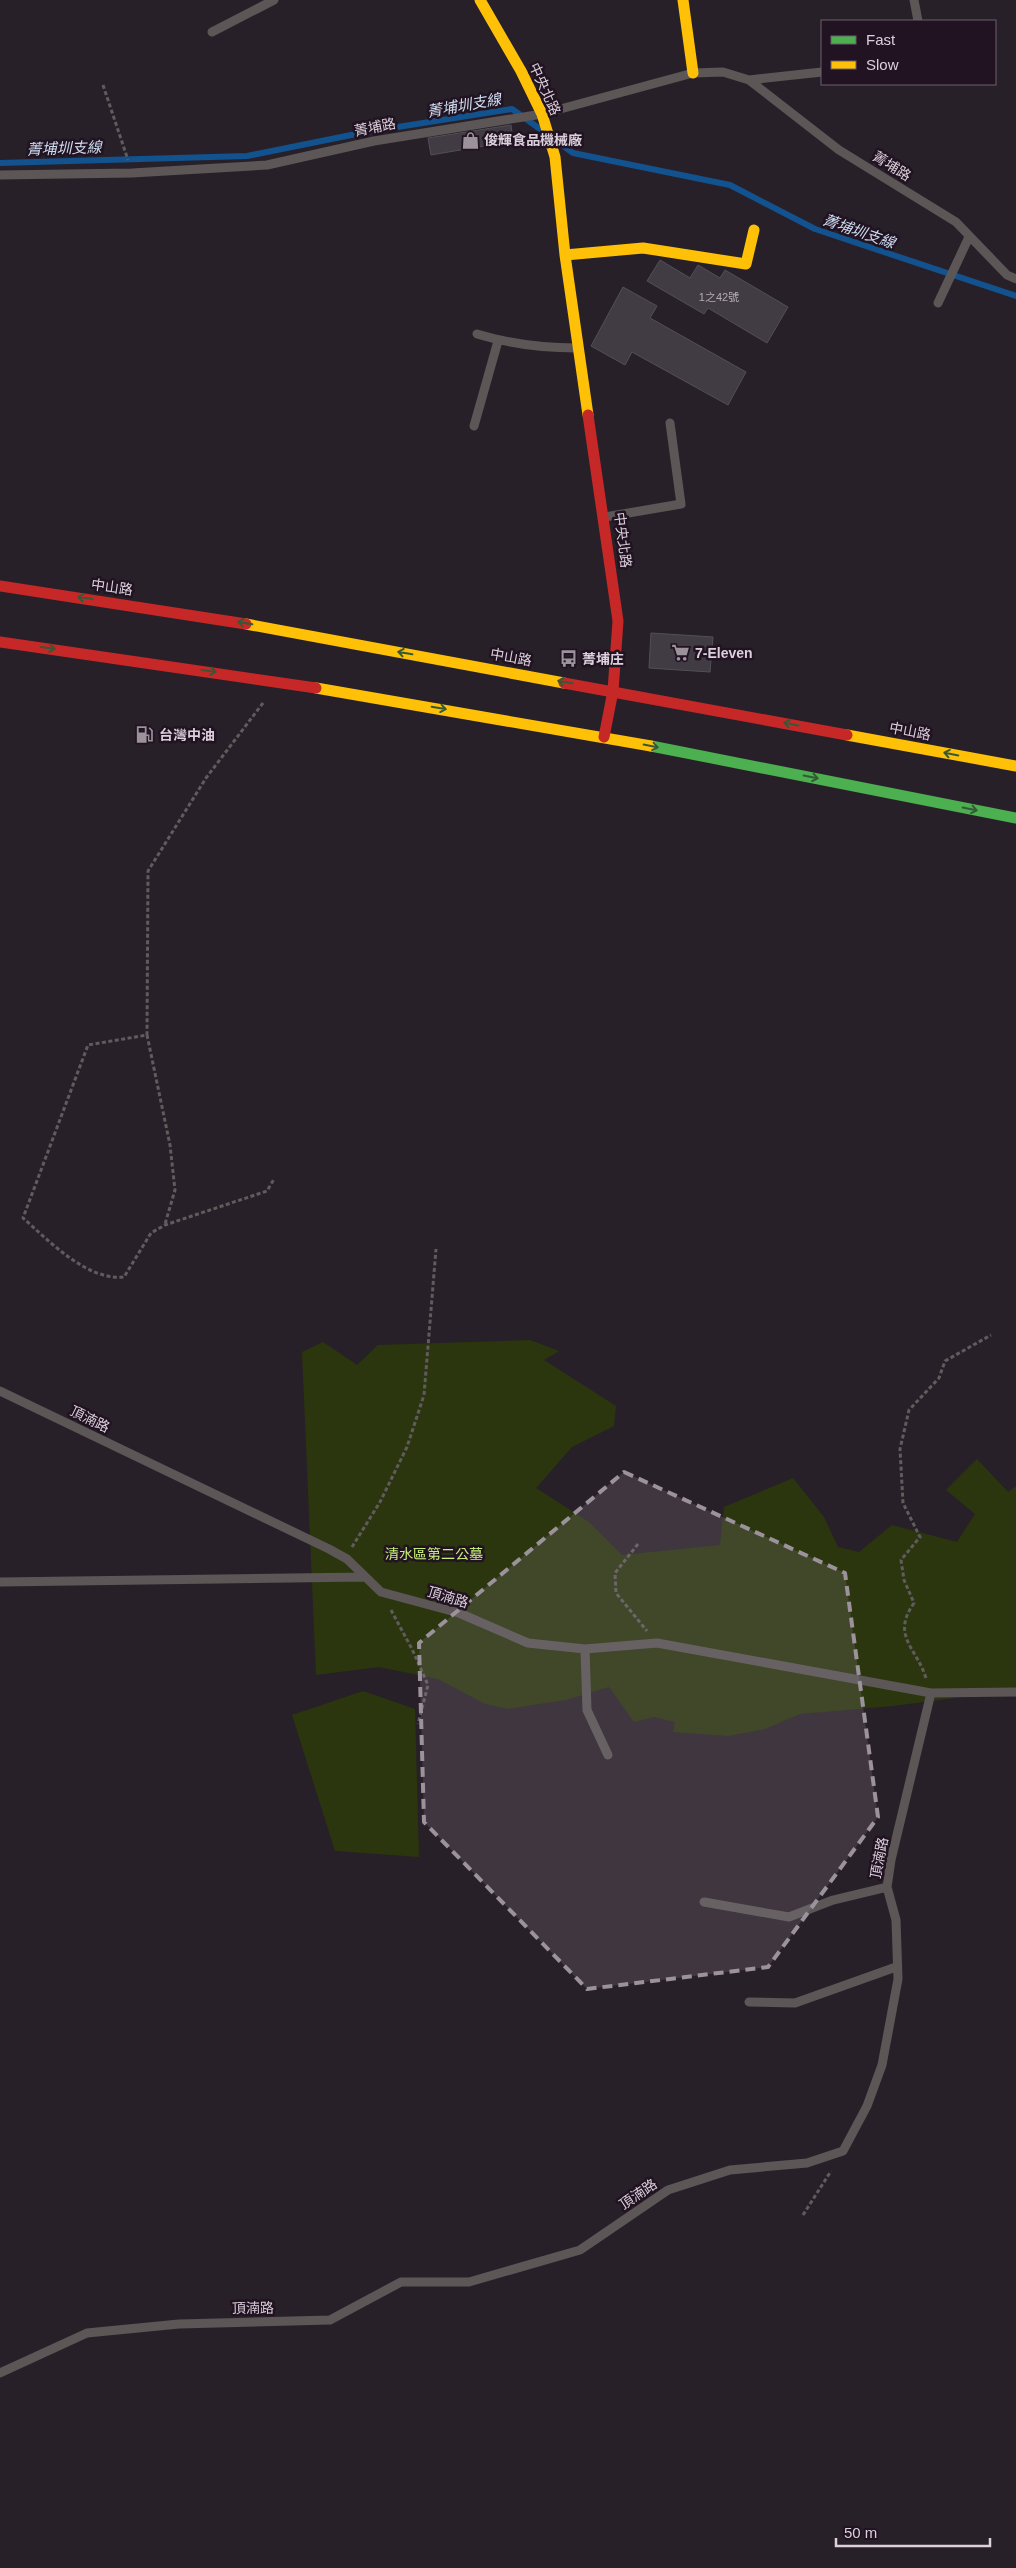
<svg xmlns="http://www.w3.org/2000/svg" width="1016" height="2568" font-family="Helvetica,'Noto Sans TC',sans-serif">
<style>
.green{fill:#2b360e}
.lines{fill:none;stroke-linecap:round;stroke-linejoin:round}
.stream{stroke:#12528f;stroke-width:6}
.building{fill:#413c44;stroke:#534f57}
.path{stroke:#605c5e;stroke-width:3;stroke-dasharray:4 2.5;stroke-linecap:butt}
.lane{stroke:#5c5657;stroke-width:9}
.fast{stroke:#4caf50;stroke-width:11}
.slow{stroke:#ffc107;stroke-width:11}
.jam{stroke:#c62828;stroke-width:11}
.oneway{stroke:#355937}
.marked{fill:#9c929c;fill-opacity:0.2;stroke:#9c929c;stroke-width:4;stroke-dasharray:10 6;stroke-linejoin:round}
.labels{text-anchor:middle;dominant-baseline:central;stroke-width:5;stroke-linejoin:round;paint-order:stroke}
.number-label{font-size:11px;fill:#b4abb5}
.street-label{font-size:14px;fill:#dbd0db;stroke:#221322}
.poi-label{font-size:14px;font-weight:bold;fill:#dbd0db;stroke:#221322;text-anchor:start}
.park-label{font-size:14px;fill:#c6f078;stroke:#221322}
.water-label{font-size:15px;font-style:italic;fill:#ccdcef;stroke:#221322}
</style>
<rect width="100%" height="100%" fill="#282028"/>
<path class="green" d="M530 1340 559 1351 544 1360 616 1406 614 1426 572 1447 536 1488 589 1522 622 1555 720 1545 724 1507 793 1478 824 1517 838 1547 859 1552 892 1525 957 1542 975 1514 946 1490 977 1459 1008 1492 1016 1486V1690L893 1706 800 1714 765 1729 728 1736 673 1732 675 1722 654 1717 634 1722 609 1687 566 1700 507 1709 485 1704 438 1679 379 1667 316 1675 302 1352 323 1342 357 1365 378 1345Z
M363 1691 415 1709 419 1857 335 1851 292 1715Z"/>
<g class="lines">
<path class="stream" d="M558 142 573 153 730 185 815 229 1016 296
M0 163 247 156 366 132 512 109 540 129"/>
</g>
<path class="building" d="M511 125 513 141 431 155 428 138Z
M660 260 690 278 698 265 720 278 725 270 788 307 767 343 708 308 704 314 647 281Z
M623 287 657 306 650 318 746 372 728 405 632 352 625 365 591 346Z
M651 633 713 637 710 672 649 668Z"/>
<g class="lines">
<path class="path" d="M103 85 128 160
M263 703 206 778 148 871 147 1035 88 1045 23 1218C48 1240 87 1281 124 1277L151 1233 165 1225 267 1191 274 1179
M147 1035 170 1145 175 1190 165 1224
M638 1544 615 1573 616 1593 647 1631
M352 1547 380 1502 407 1447 424 1395 436 1249
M391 1610 412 1649 428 1685 418 1724
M926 1678C916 1647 891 1636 914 1603L904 1580 901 1560 920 1537 903 1503 900 1449 909 1410 939 1378 945 1361 991 1335
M803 2215 831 2171"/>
<path class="lane" d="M914 0 918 21
M212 32 274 0
M749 80 822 72
M0 175 132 173 267 165 374 141 542 114 693 73 723 72 749 80 839 150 956 222 1007 275 1016 279
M938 303 969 237
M477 334C510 344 542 348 577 348
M474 426 498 341
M605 517 681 504 670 423
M0 1391 329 1549 347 1559 381 1592 459 1613 528 1643 585 1649 657 1643 931 1693 1016 1692
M0 1582 364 1577
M585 1649 587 1710 608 1755
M704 1902 789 1917 833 1900 887 1887
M749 2002 795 2003 896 1967
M0 2373 87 2333 179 2324 330 2320 401 2282H469L580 2250 668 2190 730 2170 807 2163 843 2151 867 2106 882 2065 898 1979 896 1920 887 1887 891 1860 931 1693"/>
<path class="fast" d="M651 746 1016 818"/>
<path class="slow" d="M480 0 521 71 542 114 555 157 565 255 588 415
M683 0 693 73
M565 255 643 248 746 264 754 230
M246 624 564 683
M316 688 651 746
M847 735 1016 766"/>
<path class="jam" d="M588 415 618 621 613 691 604 737
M0 586 246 624
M0 642 316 688
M564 683 847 735"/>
</g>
<defs><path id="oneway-shaft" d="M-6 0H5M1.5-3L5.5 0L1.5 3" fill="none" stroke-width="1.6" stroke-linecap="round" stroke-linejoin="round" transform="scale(1.25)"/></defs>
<g class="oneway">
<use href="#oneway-shaft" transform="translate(85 598) rotate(-172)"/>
<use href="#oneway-shaft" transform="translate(245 623) rotate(-170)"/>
<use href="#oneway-shaft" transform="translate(48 648) rotate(7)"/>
<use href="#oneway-shaft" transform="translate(405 653) rotate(-170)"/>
<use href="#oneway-shaft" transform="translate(209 671) rotate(8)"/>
<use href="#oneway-shaft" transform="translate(565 682) rotate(-170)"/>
<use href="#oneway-shaft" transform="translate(439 708) rotate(10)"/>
<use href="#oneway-shaft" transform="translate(791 724) rotate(-169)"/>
<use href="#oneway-shaft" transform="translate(651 746) rotate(11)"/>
<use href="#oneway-shaft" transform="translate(951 754) rotate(-169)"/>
<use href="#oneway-shaft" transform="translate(811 777) rotate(11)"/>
<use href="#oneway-shaft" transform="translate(970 809) rotate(11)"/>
</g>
<path class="marked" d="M624 1472 845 1573 878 1817 768 1967 587 1989 424 1822 419 1643Z"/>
<defs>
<symbol id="shop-bare" viewBox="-9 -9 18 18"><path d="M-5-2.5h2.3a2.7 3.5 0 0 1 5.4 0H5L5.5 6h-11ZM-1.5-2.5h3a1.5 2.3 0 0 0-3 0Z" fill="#9c929c" stroke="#221322" stroke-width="2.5" paint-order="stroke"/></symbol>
<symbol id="supermarket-bare" viewBox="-9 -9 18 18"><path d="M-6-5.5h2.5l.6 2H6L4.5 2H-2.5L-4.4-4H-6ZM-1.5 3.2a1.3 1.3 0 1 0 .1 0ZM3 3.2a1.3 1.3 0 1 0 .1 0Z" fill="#9c929c" stroke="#221322" stroke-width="2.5" paint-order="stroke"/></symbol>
<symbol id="bus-bare" viewBox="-9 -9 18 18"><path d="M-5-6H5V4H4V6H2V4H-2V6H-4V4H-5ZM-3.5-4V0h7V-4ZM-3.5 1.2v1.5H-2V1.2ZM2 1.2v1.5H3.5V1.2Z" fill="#9c929c" stroke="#221322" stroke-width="2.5" paint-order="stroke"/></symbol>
<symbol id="fuel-bare" viewBox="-9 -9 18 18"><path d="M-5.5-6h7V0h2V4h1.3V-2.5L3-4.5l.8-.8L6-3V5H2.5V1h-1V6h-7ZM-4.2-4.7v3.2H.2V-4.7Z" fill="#9c929c" stroke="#221322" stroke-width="2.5" paint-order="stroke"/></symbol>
</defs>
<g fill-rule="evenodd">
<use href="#shop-bare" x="458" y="128" width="25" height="25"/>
<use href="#supermarket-bare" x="668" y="640" width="25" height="25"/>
<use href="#bus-bare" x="556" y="646" width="25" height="25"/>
<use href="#fuel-bare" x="132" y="722" width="25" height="25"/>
</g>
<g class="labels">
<g class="number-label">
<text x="719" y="297">1之42號</text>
</g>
<g class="street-label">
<text transform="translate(545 89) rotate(66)">中央北路</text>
<text transform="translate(375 127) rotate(-11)">菁埔路</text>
<text transform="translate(892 166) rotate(32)">菁埔路</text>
<text transform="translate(623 540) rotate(83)">中央北路</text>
<text transform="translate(112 587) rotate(8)">中山路</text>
<text transform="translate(511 657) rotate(10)">中山路</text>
<text transform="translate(910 731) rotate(11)">中山路</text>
<text transform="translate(90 1419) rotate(26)">頂湳路</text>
<text transform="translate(448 1597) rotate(17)">頂湳路</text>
<text transform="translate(879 1858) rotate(-79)">頂湳路</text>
<text transform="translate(638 2194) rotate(-34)">頂湳路</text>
<text transform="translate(253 2308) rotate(-1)">頂湳路</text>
</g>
<g class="poi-label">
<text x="484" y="140">俊輝食品機械廠</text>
<text x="695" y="653">7-Eleven</text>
<text x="582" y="659">菁埔庄</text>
<text x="159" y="735">台灣中油</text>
</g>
<g class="park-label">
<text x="434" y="1554">清水區第二公墓</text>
</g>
<g class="water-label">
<text transform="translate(464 105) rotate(-10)">菁埔圳支線</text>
<text transform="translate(64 148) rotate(-2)">菁埔圳支線</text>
<text transform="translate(859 231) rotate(19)">菁埔圳支線</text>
</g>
</g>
<rect x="821" y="20" width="175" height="65" fill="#221322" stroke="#6c5f6c"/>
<rect x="831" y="36" width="25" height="8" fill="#4caf50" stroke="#6c5f6c"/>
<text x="866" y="45" font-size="15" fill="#dbd0db">Fast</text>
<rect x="831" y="61" width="25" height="8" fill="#ffc107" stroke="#6c5f6c"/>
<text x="866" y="70" font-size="15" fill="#dbd0db">Slow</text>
<path d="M836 2538v8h154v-8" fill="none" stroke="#dbd0db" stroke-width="2.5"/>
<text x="844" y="2538" font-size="15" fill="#dbd0db" stroke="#221322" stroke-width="4" paint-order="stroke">50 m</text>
</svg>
